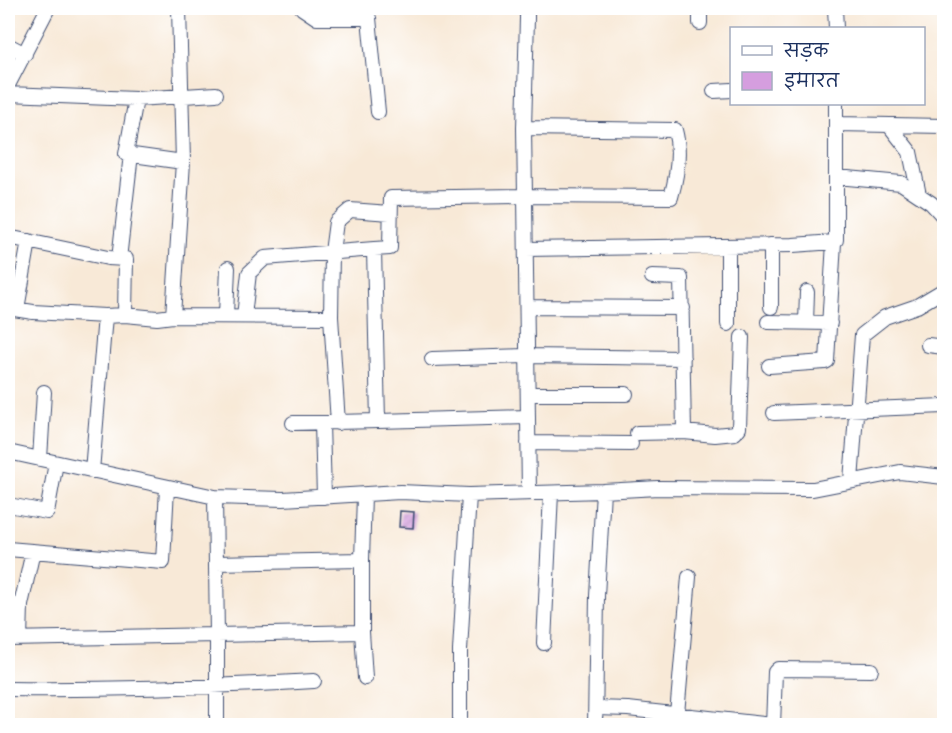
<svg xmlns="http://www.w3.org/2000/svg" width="952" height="733" font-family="Itim,'Playpen Sans Deva',sans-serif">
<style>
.building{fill:url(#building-hatch)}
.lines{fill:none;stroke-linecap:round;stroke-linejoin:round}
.minor-casing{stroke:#3c4b70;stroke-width:16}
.minor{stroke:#fff;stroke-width:14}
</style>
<defs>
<pattern id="building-hatch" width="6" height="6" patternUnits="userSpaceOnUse" patternTransform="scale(1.5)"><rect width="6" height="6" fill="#d59edf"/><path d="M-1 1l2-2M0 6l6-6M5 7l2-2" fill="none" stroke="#ac81b8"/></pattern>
</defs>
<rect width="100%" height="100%" fill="#fff"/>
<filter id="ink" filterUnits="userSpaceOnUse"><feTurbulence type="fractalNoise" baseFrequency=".0167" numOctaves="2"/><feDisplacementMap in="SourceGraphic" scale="12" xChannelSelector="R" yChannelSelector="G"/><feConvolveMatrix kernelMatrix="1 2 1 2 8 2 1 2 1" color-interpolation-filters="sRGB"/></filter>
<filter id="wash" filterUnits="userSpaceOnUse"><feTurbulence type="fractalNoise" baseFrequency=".008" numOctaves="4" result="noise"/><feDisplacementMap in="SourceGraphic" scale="24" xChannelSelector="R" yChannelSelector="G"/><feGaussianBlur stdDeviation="1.35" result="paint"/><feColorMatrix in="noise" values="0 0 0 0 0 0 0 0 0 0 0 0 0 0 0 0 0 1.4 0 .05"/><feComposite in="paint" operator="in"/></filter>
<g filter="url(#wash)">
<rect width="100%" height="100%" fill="#f8e9d7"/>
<g id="blocks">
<path class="building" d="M400 511 414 512 413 528 399 527Z"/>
</g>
</g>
<g filter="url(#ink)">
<use href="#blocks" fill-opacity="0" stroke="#3c4b70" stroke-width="1.5"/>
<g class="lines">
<defs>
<path id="minor" d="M302 8 317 18H369L378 112
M523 8 527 13V18L524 128 525 196 671 197C677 176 681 152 675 130L524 128
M700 8V23
M835 8 836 28
M8 45 25 54
M8 85 48 8
M714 91 732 90
M8 94 136 99 216 94
M136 99 126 154 183 162
M837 124 944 126
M889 125 910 152 919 195
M837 177 901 183 931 203 944 217
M8 237 108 258 126 259 125 315
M771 245V307
M728 246V324
M526 249 793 245 834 242 836 240V104
M119 259 131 154
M652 277 681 278 684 432
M527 307 683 308
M8 308 33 312 105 316 125 315 157 318 173 316 183 162 179 8
M17 309 29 241
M226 315 228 268
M173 316 331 317 338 423
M244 316 249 273 265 258 374 249
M331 317 332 252 336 222 350 210 390 213
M768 322 830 323
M806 323 807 292
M928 345 944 347
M432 359 527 356 683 358
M769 366 825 362 827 361 834 242
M528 394H626
M774 413 944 406
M528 417 378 421 374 249 390 248 391 198 525 196 529 493
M293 423 378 421
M322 423 324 497
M637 433 684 432 715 435 735 433 739 428 742 337
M528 443 631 444
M8 452 215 497 283 499 400 492 469 495 603 491 658 488 813 489 900 472 944 477
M40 459 44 392
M92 471 105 316
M851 481 862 335 885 317 917 306 944 290
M8 505 47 512 56 463
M8 549 163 562 167 488
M216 563 362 560 364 495
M362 632V560
M8 639 217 635 215 497
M20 639 21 605 33 551
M544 643 551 493
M8 689C110 690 212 687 314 681
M596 708 628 709 773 725
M677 714 689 577
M217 726V635L362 632 365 678
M460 726V651L469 495
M595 726 597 596 603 491
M773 726 775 672 778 669 871 670"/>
</defs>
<use href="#minor" class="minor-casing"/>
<use href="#minor" class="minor"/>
</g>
</g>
<rect width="952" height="733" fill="none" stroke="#fff" stroke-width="30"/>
<rect x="730" y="27" width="195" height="78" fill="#ffffff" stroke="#a4acbf" stroke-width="1.5"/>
<rect x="742" y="46" width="30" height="9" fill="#ffffff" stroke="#a4acbf" stroke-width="1.5"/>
<text x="784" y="57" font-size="18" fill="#1b2f5e">सड़क</text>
<rect x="742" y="72" width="30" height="18" fill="#d59edf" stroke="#a4acbf" stroke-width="1.5"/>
<text x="784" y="87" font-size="18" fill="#1b2f5e">इमारत</text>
</svg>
